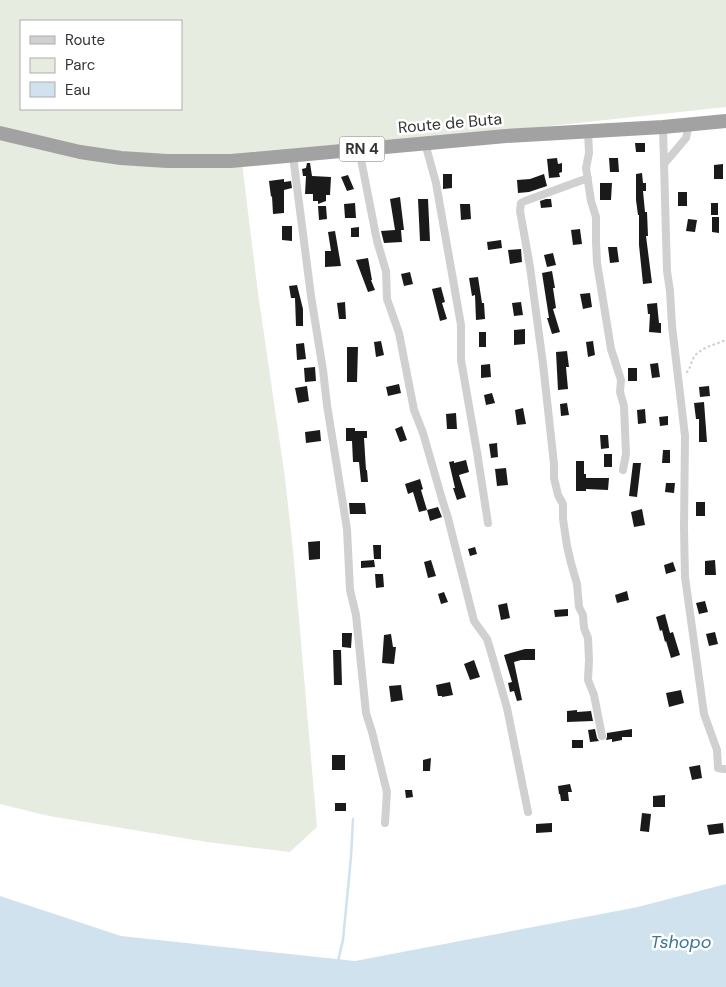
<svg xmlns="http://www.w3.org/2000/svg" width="726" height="987" font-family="'DM Sans',sans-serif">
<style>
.green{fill:#e6ecdf;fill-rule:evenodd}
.water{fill:#cfe2ee}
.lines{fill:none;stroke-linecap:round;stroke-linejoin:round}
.stream{stroke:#cfe2ee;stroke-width:2.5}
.building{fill:#1a1a1a}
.path{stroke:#cdcdcd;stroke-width:2;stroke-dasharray:2.5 2.5;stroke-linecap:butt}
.minor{stroke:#d0d0d0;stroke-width:8}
.trunk{stroke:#a2a2a2;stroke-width:14}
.labels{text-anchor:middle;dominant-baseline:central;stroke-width:5;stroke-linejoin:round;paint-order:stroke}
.shield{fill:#fff;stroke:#707070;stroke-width:1}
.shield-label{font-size:15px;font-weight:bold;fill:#333}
.street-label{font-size:16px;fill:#333;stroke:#fff}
.water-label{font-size:18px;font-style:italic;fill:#3f7597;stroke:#fff}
</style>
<rect width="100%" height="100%" fill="#fff"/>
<path class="green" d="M0 0H726V107L419 140 241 155 258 293 285 478 293 550 317 827 290 852 207 842 49 816 0 804ZM21 21H181V109H21Z"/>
<path class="water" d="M726 884V987H0V896L121 936 355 961 638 907Z"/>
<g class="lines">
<path class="stream" d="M338 961 343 940 351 857 353 819"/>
</g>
<path class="building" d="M635 143H645V152H636Z
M557 158 558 164 562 163V172L559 173 560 177 549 178 547 159Z
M609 158H618L619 172H610Z
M307 163H310L312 176 331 177 330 195H326V201L318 204V201H313V194H305L306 176H303L302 169 306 168Z
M723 164V179H714V165Z
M642 173 643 183H646V191H643L645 212H647L648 236H646L652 283 643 284 639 245V215H638L636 200V174Z
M443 174H452V188L443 189Z
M544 174 547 186 529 192 518 193 517 180 530 179Z
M348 175 354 189 347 191 341 177Z
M284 179V182L291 181 292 188 284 190V213L273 214 272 196 271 197 269 181Z
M600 183H612L611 200H600Z
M678 192H687V206H678Z
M400 197 404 230H401L402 242 384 243 381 231 395 230 390 199Z
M418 199H428L430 241H420Z
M546 199H551L552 207 541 208 540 201Z
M355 203 356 218H345L344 204Z
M711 203H718V215H711Z
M460 204H470L471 219 461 220Z
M318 206H326L327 219 319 220Z
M712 217H719V233L712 232Z
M688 219 697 220 695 232 686 231Z
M282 226H292V241L282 240Z
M359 227V237H351V228Z
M580 229 582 244 573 245 571 230Z
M335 231 341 266 325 267V251H331L328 232Z
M501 240 502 248 488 250 487 242Z
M608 247H617L619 262 610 263Z
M521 249 522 262 510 264 508 250Z
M553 253 556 265 547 267 544 255Z
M368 258 372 280H371L375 290 368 292 356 260Z
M552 271 555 288H553L556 308 553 309 560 332 552 334 547 318H549L542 273Z
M410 272 413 284 404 286 401 274Z
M478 277 482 303H484L485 319 476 320 475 295 472 296 469 278Z
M297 285 303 309V326H296L295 298H291L289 286Z
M441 287 445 302 442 303 447 319 440 321 432 289Z
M590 293 592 307 583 309 580 294Z
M345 302 346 319H339L337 303Z
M521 302 523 315 514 316 512 303Z
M657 303 659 323H661V333L649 332 650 314H648L647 304Z
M525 329V344L514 345V330Z
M479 332H486V347H479Z
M381 341 384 355 376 357 374 342Z
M593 341 595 355 588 357 586 342Z
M304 343 306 359 297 360 296 344Z
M347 347H358L357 382H347Z
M567 351 569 367H566L568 389 558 390 556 352Z
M658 363 660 377 652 378 650 364Z
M490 364 491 377 481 378V365Z
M315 367 316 381 305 382 304 368Z
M628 368H637V381H628Z
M399 384 401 393 388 396 386 387Z
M307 386 309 401 298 403 295 388Z
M709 386 710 396 700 397 699 387Z
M492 393 495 403 486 405 484 395Z
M704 402 707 442H699V419H696L694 403Z
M567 403 569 415 561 416 560 404Z
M523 408 526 424 517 425 515 410Z
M645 409 646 423 638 424 637 410Z
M456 413 457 429H447L446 414Z
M668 416V425L660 426 659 417Z
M402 426 407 440 400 442 395 429Z
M346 428H355V431H367V438H364L366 470H367L368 482H361L359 462H353L352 441H346Z
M320 430 321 441 306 443 305 432Z
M600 435H608L609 448 601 449Z
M497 443 498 457 491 458 489 444Z
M663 450H670V463H662Z
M604 454H612V467H604Z
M466 460 469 472 459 475 466 497 457 500 453 488H455L449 462 454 461V463Z
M576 461H584V474H586V478H609L608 490 586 489V491H576Z
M633 463H641L637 497 629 496Z
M506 468 508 485 497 486 495 469Z
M420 479 423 489 421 490 427 510 419 512 413 492 408 494 405 484Z
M666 483H675L674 493 665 492Z
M696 502H705V516H696Z
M349 503H365L366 514H350Z
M438 507 442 517 430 521 427 510Z
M642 509 645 525 634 527 631 512Z
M320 541V559L309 560 308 542Z
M373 545H381V559H374Z
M475 547 477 554 470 556 468 549Z
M374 560 375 567 361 568V561Z
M431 560 436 576 428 578 424 562Z
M715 560 716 575H705V561Z
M673 562 676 571 666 574 664 565Z
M375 574H383L384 587 376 588Z
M627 591 629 600 617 603 615 595Z
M444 592 448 602 441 604 438 594Z
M705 601 708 612 699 614 696 603Z
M507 603 510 618 501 620 498 605Z
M568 609V616L555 617 554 610Z
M665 614 670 633 673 632 680 655 671 658 666 641 665 642 662 630 660 631 656 617Z
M715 632 718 644 709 646 706 634Z
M342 633H352L351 648 342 647Z
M391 634 393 647H396L394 664 382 663 384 635Z
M525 649H535V660H521L514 662 522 700 517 701 514 691 510 692 508 683 512 682 504 655Z
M333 650H341L342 685H334Z
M474 660 480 677 470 680 464 664Z
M450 682 453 695 442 697V696H438L436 685Z
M401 685 403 700 391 702 389 686Z
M681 690 684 703 669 707 666 693Z
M577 710V712L591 711 593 721 567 722V711Z
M595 729 597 738 599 741 590 742 588 730Z
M632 729V737H622V740L612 742V739L606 740 607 737V733Z
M572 740H583V748H572Z
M332 755H345V770H332Z
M431 758 430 771H423V760Z
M700 765 702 778 692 780 689 767Z
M570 784 572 792H568L569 801H561L560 794H559L558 786Z
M405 790H412L413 797 406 798Z
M665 795V807H653V796Z
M335 803H346V811H335Z
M642 813 651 814 649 832 640 831Z
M552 823V832L536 833V824Z
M723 823 724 833 709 835 707 825Z"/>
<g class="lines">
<path class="path" d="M686 372H687C691 367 691 362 694 357 700 348 716 344 726 340"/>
<path class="minor" d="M663 127 667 271 670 291 672 326 685 436 684 528 685 577 704 714 717 750 718 768 724 769
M588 131 589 153 586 168 591 201 596 217V242L597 263 611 349 621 380 620 392 624 406 626 454 623 470
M425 143 436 183 461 325V360L477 452 488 523
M359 149 377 241 386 271 387 299 399 333 414 410 423 433 442 499 448 518 474 621 487 639 491 652 507 708 528 812
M293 156 311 296 323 370 327 405 347 529 350 590 356 615 366 713 372 732 387 792 385 823
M664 164 686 138 689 124
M588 178 525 201 521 203 520 211 530 267 543 364 554 464V478L558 495 563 504V519L567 546 571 563 577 584 579 607 583 615 584 628 588 638 589 660 588 680 594 695 602 736"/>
<path class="trunk" d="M0 133 80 152 121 158 167 161H231L506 136 663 127 726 121"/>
</g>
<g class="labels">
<rect class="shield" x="339.5" y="136.5" width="45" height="25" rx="4"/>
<g class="shield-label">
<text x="362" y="149">RN 4</text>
</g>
<g class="street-label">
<text transform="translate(450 123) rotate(-5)">Route de Buta</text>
</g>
<g class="water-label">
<text x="681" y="942">Tshopo</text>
</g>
</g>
<rect x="20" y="20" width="162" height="90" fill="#ffffff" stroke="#adadad"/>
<rect x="30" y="36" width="25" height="8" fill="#d0d0d0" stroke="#adadad"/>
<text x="65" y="45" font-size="15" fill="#333333">Route</text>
<rect x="30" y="58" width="25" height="15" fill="#e6ecdf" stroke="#adadad"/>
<text x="65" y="70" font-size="15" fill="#333333">Parc</text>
<rect x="30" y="82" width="25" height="15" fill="#cfe2ee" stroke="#adadad"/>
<text x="65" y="95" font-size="15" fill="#333333">Eau</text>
</svg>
